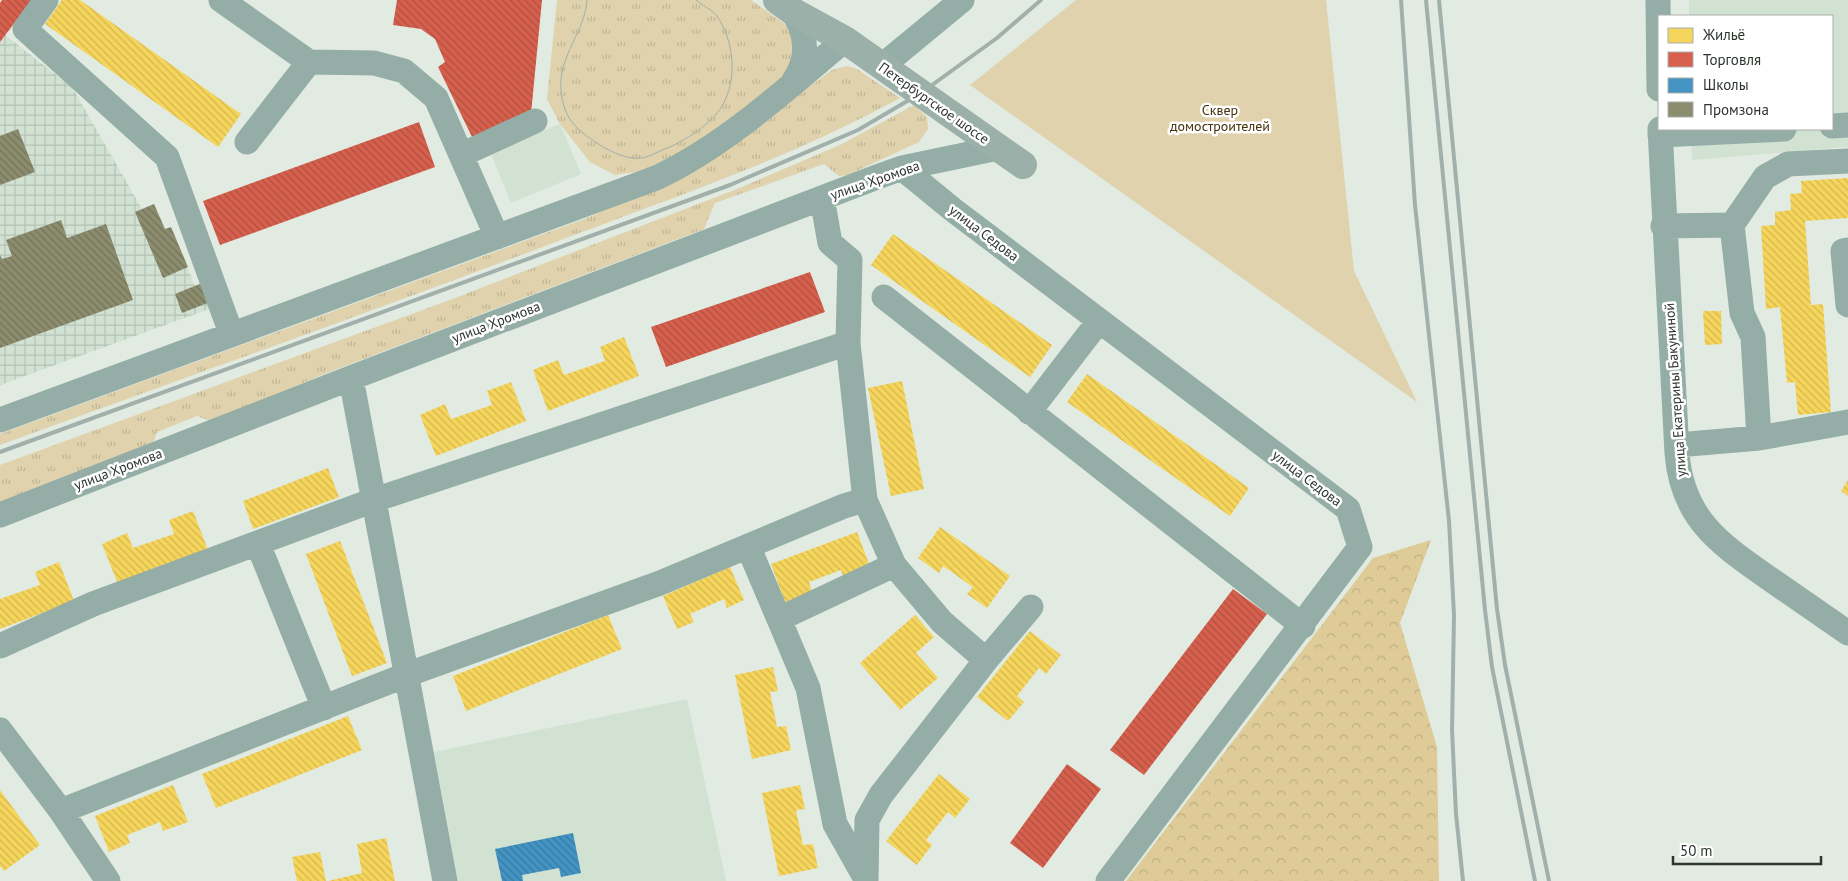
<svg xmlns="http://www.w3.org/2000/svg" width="1848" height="881" font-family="'PT Sans',sans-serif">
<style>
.built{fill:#d1e2d2}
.industrial{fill:url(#industrial-grid)}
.grass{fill:url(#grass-tufts)}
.forest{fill:url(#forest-crowns)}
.green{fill:#dfd2ac}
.homes{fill:url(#homes-back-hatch)}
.shops{fill:url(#shops-back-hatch)}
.schools{fill:url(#schools-back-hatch)}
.industry{fill:url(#industry-back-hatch)}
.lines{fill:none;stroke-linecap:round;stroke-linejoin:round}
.minor{stroke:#94ada6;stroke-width:25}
.major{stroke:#9ab0a8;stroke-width:28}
.tram{stroke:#a2b0ab;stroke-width:1}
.rail{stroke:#a2b0ab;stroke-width:4}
.labels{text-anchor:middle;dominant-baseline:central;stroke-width:5;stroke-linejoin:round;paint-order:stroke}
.street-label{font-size:14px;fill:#2e352e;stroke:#fff}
.park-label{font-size:14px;fill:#45330d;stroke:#fff}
</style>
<defs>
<pattern id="industrial-grid" width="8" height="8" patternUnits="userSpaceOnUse" patternTransform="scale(1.25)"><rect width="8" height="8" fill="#d1e2d2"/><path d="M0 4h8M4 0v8" fill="none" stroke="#b4c2b5"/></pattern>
<pattern id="grass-tufts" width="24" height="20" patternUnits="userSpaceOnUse" patternTransform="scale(1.25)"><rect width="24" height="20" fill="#dfd2ac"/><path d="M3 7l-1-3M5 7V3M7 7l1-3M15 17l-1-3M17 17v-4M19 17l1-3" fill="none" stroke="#c0b594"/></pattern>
<pattern id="forest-crowns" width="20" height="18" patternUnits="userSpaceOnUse" patternTransform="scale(1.25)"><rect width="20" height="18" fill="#decb97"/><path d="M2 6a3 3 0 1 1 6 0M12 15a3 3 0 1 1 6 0" fill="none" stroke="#bfaf82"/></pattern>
<pattern id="homes-back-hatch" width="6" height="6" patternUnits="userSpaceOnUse" patternTransform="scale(1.25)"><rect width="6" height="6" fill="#f6d55c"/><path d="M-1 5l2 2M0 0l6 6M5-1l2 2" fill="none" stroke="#d3b750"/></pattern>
<pattern id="shops-back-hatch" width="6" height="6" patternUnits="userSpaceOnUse" patternTransform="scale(1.25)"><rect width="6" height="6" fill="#d6604d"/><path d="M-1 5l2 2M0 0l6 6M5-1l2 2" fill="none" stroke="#ae5040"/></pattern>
<pattern id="schools-back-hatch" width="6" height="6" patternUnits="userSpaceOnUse" patternTransform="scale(1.25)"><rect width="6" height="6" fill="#4393c3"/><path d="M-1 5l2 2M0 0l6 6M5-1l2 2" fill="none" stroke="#38799f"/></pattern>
<pattern id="industry-back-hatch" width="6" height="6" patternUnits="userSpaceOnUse" patternTransform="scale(1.25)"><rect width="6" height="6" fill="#8c8c6e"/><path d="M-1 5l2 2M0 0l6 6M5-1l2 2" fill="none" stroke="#73735b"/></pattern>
</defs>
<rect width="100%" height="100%" fill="#e1ebe2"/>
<path class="built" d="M1689 0H1848V147L1692 160 1691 129H1832V16H1689Z
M560 124 581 174 511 203 490 152Z
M687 699 726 881H458L434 752Z"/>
<path class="industrial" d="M5 35 72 87 142 209 154 204 164 229 171 227 195 286 212 308 0 385V42Z"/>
<path class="grass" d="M557 0H751L789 27 792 45 790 66 779 81 755 101 674 158 642 171 615 175 590 162 560 124 547 99Z
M847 66 857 69 900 98C797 155 685 193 574 235 384 308 191 375 0 445V434L587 218 656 188 708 160 832 70Z
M914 105 927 117 928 129 919 142 848 175 839 176 824 164 715 203 704 229 332 371 211 421 197 416 157 432 152 446 0 503V465L447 301 737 189 840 145Z"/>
<path class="forest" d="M1431 540 1400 623 1437 747 1439 881H1126L1373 558Z"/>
<path class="green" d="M1076 0H1326L1354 271 1417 402 970 85Z"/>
<path class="homes" d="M62 0H80L241 114 218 147 45 24Z
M1848 178V218L1805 221 1811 305 1823 304 1831 412 1798 415 1795 382 1787 383 1780 307 1766 309 1761 226 1775 225V212L1791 210 1790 194 1802 193 1801 181Z
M893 234 1052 345 1030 377 871 265Z
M1703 311H1721L1722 344 1705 345Z
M624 337 639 376 548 411 533 370 558 360 564 375 605 361 600 347Z
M1087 374 1249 488 1230 516 1067 402Z
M902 381 924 489 891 496 868 388Z
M511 382 526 421 436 456 420 415 445 404 451 419 492 405 487 391Z
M328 468 339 497 253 529 243 501Z
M1848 480V496L1841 491Z
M193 511 208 550 118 584 102 544 127 533 133 548 174 534 169 520Z
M940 527 1010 576 987 608 967 594 973 587 943 566 939 573 918 558Z
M857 532 871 569 844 579 841 570 809 582 812 592 785 602 771 564Z
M340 541 387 663 352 676 306 554Z
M59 562 74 601 0 629V599L40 585 35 572Z
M730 567 744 600 727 608 724 599 690 614 694 622 677 629 663 596Z
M608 615 622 649 466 711 453 676Z
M915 615 934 637 916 653 938 678 900 710 860 663Z
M1030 631 1061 655 1046 674 1039 668 1017 696 1024 702 1008 721 977 697Z
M773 667 778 691 770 692 777 727 786 726 791 750 752 759 735 675Z
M348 716 362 750 216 808 202 774Z
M939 774 970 799 955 818 948 812 926 840 932 845 917 865 886 841Z
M173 785 188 822 163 831 160 822 127 835 130 843 109 852 95 816Z
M800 785 805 809 796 810 803 845 813 844 818 868 779 876 762 793Z
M0 790 40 845 4 871 0 866Z
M386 838 395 881H328L362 873 357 844Z
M320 852 326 881H297L292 857Z"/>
<path class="shops" d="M2 0H32L0 42V3Z
M397 0H542L531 114 474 141 438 67 445 62 435 39 421 29 393 25Z
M419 122 435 167 220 245 203 201Z
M810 272 825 312 666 367 651 327Z
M1233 589 1267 614 1144 775 1110 750Z
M1067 764 1101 789 1043 868 1010 843Z"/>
<path class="schools" d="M573 833 581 873 561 877 559 868 522 875 523 881H502L495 849Z"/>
<path class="industry" d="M18 129 35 172 0 185V136Z
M154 204 165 229 171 227 188 267 163 278 135 212Z
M61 220 67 238 106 224 133 300 0 348V255L2 259 12 256 6 240Z
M202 283 210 302 182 313 175 294Z"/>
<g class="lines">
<path class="minor" d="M46 0 25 29 167 157 231 333
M221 0 309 62 374 63 404 71 436 98 497 237
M1658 0 1659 89
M792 11C808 33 809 60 793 82
M882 66 962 0
M1832 126 1848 125
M1660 129 1677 453C1682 519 1720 544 1770 579 1796 597 1822 615 1848 633
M1660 135 1784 129
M247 142 309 62
M461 155 535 121
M902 168 952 209 1348 509 1360 547 1108 881
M1663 226 1732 225 1765 177 1788 164 1848 161
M1848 250 1843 251 1848 305
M884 297 1303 626
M351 378 445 881
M1029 412 1099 321
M0 420 656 178C726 145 786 89 845 40
M1759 438 1848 422
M1677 445 1759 438 1753 337 1742 313 1732 225
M865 500 894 565 942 622 986 660
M0 515 351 378 877 177 902 168 998 148
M258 544 324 708
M748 546 779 619 894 565
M779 619 808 688 835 824 866 879
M0 646 93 604 374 500 848 343 850 260 830 243 822 198
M0 730 61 811 406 675 660 583 844 506 865 500 848 343
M61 811 108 881
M866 879 867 820 881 795 986 660 1031 607"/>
<path class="major" d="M777 0 792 11 845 40 1023 165"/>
<path class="tram" d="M587 0C585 32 558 56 561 90 563 114 572 126 591 139 603 148 625 160 640 158 648 158 657 152 665 149 683 142 712 124 722 106 738 79 734 41 717 16 712 10 702 5 696 0"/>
<path class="rail" d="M1401 0 1415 205 1449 521 1454 615 1452 730 1456 814 1463 881
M1426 0 1485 610 1492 667 1535 881
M1439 0 1497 609 1505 665 1549 881
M0 452 730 185 858 130 921 93 997 38 1041 0"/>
</g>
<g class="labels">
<g class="street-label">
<text transform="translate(934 103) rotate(35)">Петербургское шоссе</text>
<text transform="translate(875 180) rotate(-19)">улица Хромова</text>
<text transform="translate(984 233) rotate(37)">улица Седова</text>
<text transform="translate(496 322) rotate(-21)">улица Хромова</text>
<text transform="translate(1675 390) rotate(-94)">улица Екатерины Бакуниной</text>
<text transform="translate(118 469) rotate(-21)">улица Хромова</text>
<text transform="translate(1307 478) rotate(37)">улица Седова</text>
</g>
<g class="park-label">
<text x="1220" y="110">Сквер<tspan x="1220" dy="16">домостроителей</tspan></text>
</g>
</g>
<rect x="1658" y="15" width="175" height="115" fill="#ffffff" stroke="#abaeab"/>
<rect x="1668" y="28" width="25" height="15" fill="#f6d55c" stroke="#abaeab"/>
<text x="1703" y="40" font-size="15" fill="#2e352e">Жильё</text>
<rect x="1668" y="52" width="25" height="15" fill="#d6604d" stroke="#abaeab"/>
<text x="1703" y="65" font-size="15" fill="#2e352e">Торговля</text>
<rect x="1668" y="78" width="25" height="15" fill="#4393c3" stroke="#abaeab"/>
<text x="1703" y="90" font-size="15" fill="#2e352e">Школы</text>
<rect x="1668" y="102" width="25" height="15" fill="#8c8c6e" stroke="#abaeab"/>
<text x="1703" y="115" font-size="15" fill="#2e352e">Промзона</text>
<path d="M1673 856v8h148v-8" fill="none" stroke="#2e352e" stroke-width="2.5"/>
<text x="1680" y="856" font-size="15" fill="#2e352e" stroke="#ffffff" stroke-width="4" paint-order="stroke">50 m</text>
</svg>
